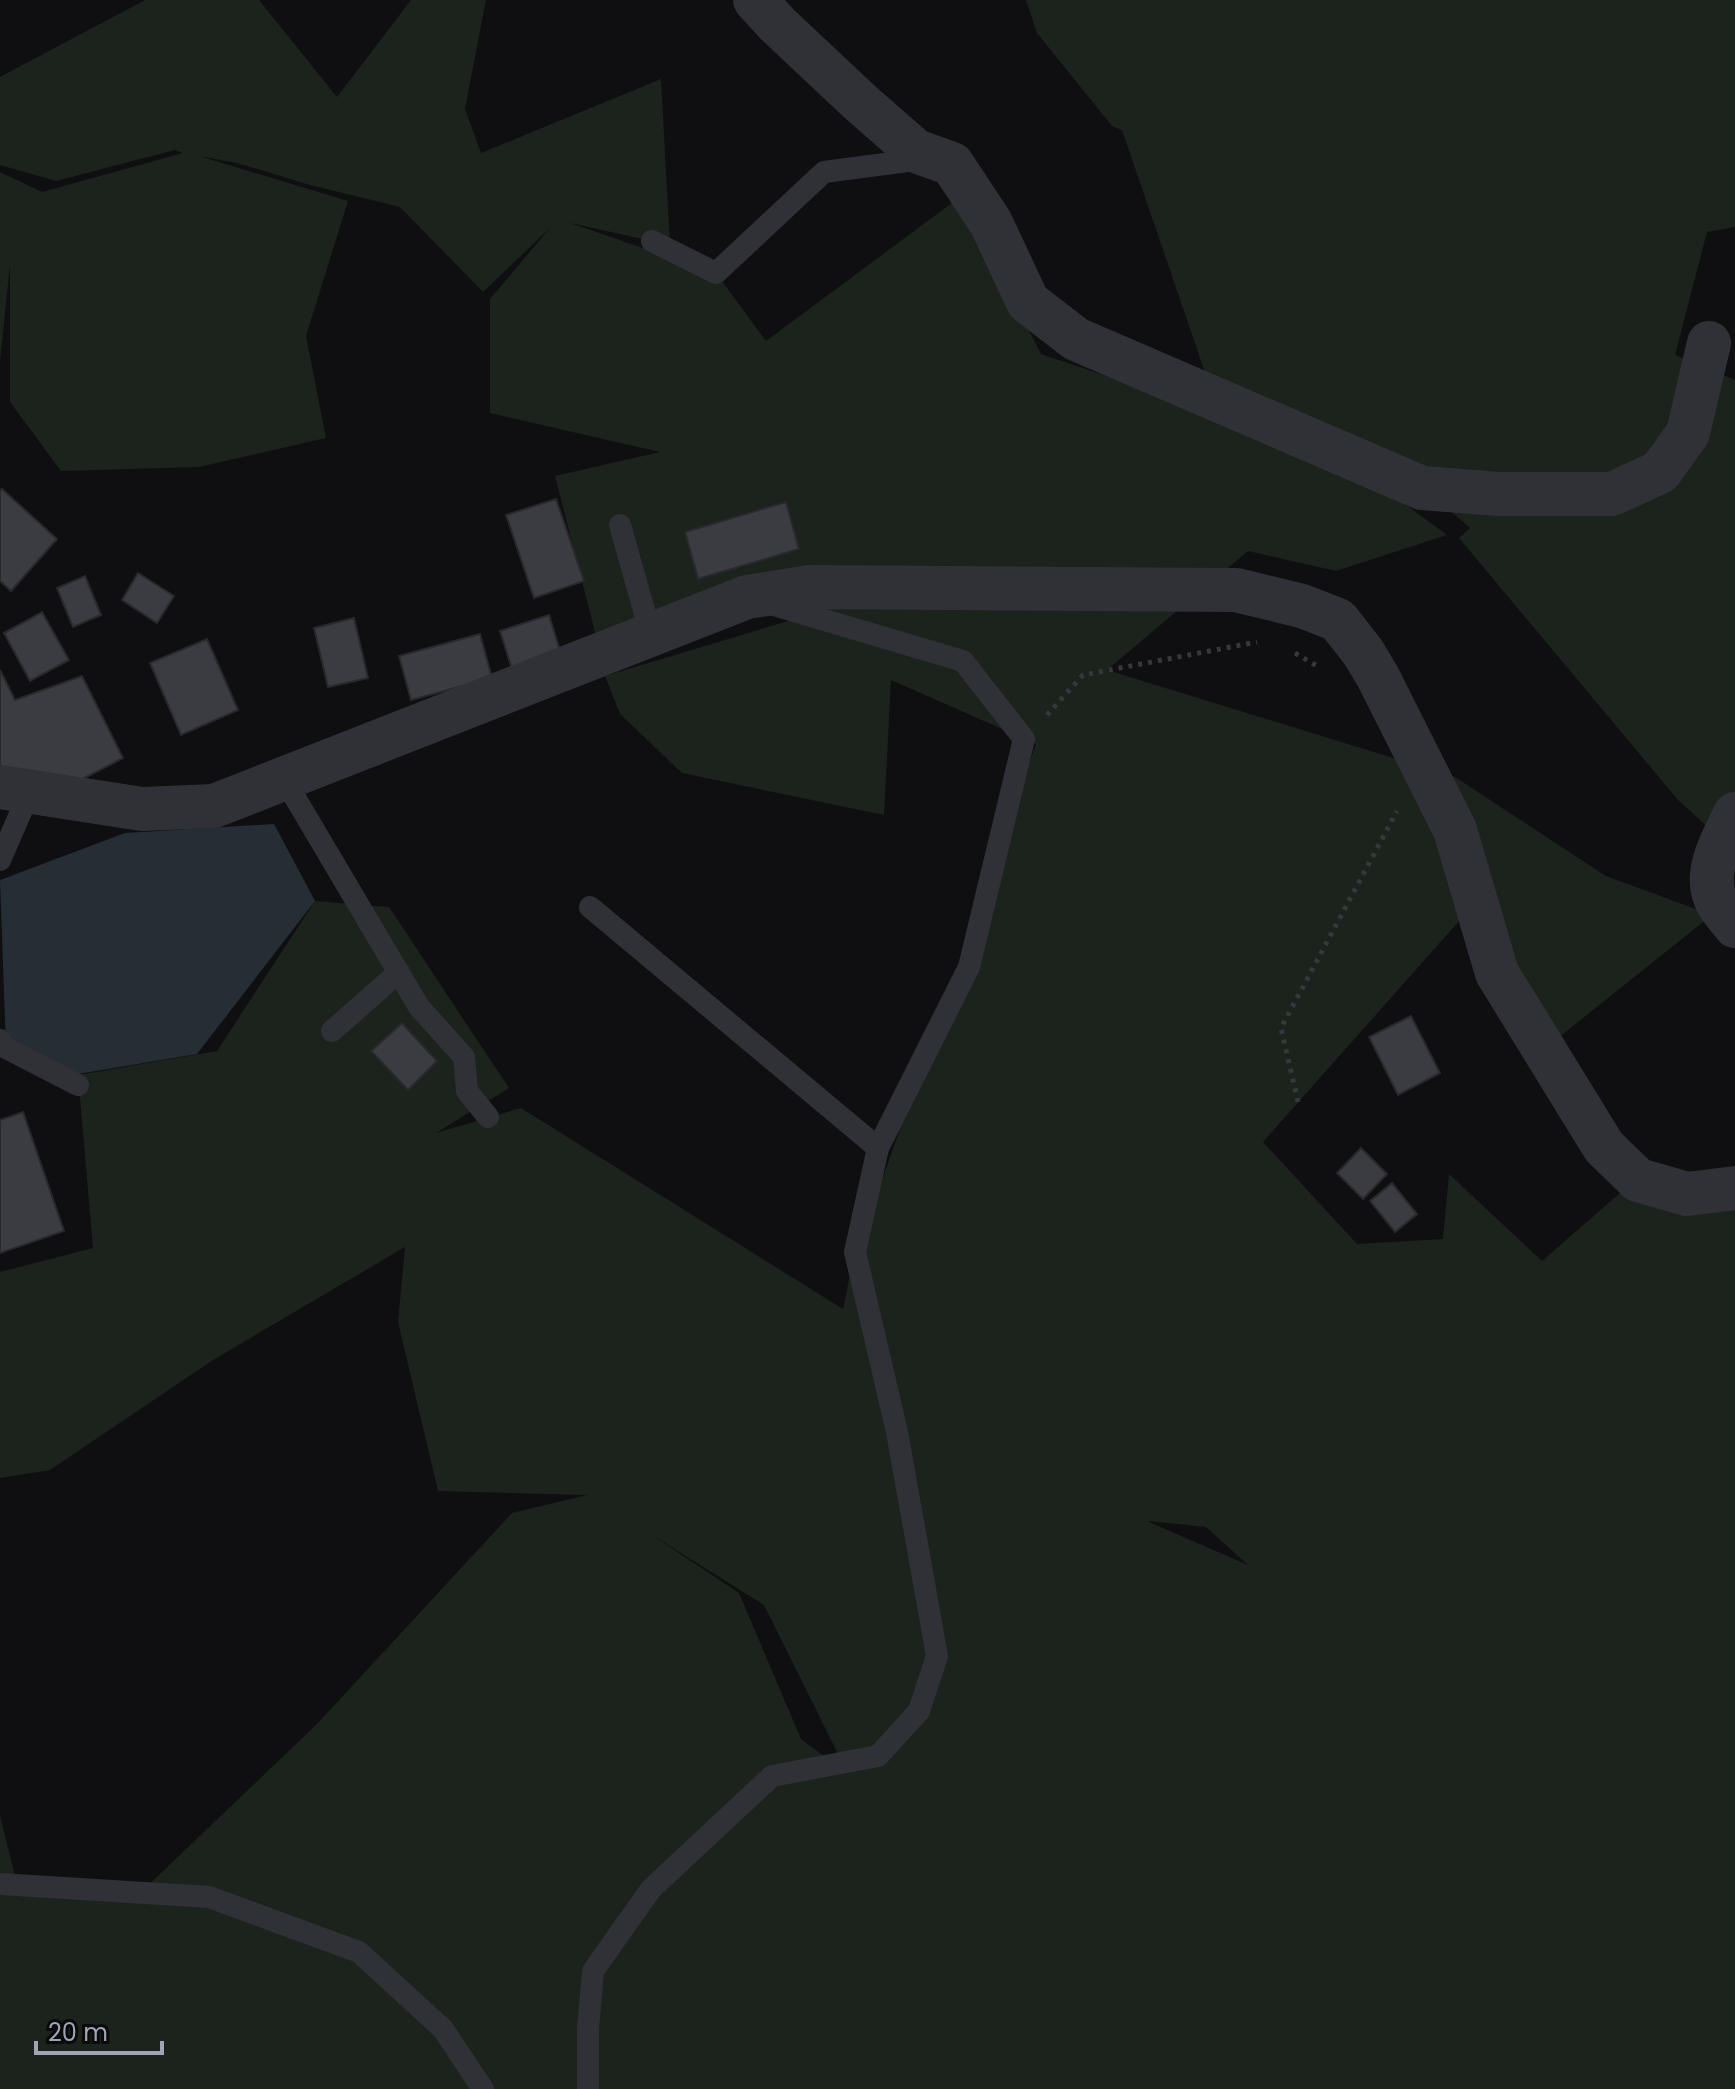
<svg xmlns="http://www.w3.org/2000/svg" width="1735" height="2089" font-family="Poppins,sans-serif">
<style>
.green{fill:#1b231c;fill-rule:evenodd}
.water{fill:#252e35}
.building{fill:#3b3c41;stroke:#29292d;stroke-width:2}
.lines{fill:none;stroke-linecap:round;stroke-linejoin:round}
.path{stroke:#36383d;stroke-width:5;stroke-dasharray:4 6;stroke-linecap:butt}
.lane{stroke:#303136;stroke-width:22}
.street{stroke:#303136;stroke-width:44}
</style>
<rect width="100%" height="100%" fill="#0f0f11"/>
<path class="green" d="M145 0H259L337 97 411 0H486L465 109 481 153 661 79 670 245 570 223 716 273 766 341 960 197 1041 354 1280 434 1324 444 1447 535 1336 571 1248 551 1107 670 1455 777 1606 876 1712 915 1558 1038 1476 902 1263 1142 1357 1244 1443 1239 1449 1174 1542 1261 1620 1193 1735 1185V2089H0V1816L17 1884 138 1895 316 1725 512 1513 587 1495 438 1491 398 1322 405 1247 213 1360 50 1470 0 1478V1272L93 1248 78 1075 217 1051 315 901 389 907 509 1088 436 1133 521 1108 843 1309 852 1265 1036 744 891 680 884 815 682 773 620 714 605 676 831 608 856 568 597 640 555 476 660 452 490 413V299L550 228 483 292 400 207 310 185 237 163 199 156 348 201 306 336 326 438 199 467 61 471 10 402V265L0 362V172L42 192 183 153 175 150 56 181 0 165V77ZM1149 1521 1206 1527 1248 1565 1149 1522ZM649 1533 764 1605 848 1774 801 1739 739 1593Z
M1026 0H1735V227L1707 232 1675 355 1735 380V816L1722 840 1678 800 1459 538 1470 528 1385 454 1210 387 1122 130 1112 126 1037 33Z"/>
<path class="water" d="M274 824 315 901 197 1054 78 1074 6 1048 0 880 125 833Z"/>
<path class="building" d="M2 489 57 539 11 591 0 581V491Z
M556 499 584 581 534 598 506 515Z
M786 502 799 549 698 579 685 532Z
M138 573 174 596 157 623 122 600Z
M85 576 101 615 73 627 57 588Z
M42 612 69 660 30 681 4 633Z
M549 615 561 654 512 669 500 631Z
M354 618 368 678 328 687 314 628Z
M480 634 492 678 411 700 399 656Z
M207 639 238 710 181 735 150 663Z
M0 670 15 700 82 676 123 758 69 786 0 776Z
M1411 1016 1440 1073 1398 1095 1369 1037Z
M402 1023 437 1061 408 1090 371 1051Z
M23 1112 64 1231 0 1253V1120Z
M1361 1148 1387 1174 1363 1199 1337 1173Z
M1392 1183 1417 1214 1395 1232 1370 1201Z"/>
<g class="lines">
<path class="path" d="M1295 653 1317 666
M1047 715 1083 675 1257 642
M1298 1102 1281 1028 1397 811"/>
<path class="lane" d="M652 241 716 273 824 172 923 159
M620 525 651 635
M284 779 419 1007 464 1057 467 1091 488 1117
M0 860 30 791
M590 907 878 1148 969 967 1024 739 963 661 767 603
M332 1031 399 972
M0 1040 6 1048 78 1085
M0 1884 209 1897 359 1952 443 2029 483 2089
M588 2089V2028L593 1971 651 1889 772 1776 878 1756 919 1711 937 1656 897 1432 855 1252 878 1148"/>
<path class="street" d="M755 0 778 25 861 103 916 151 952 164 991 223 1028 302 1076 339 1422 488 1499 494H1612L1660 472 1688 433 1709 343
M0 787 142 809 214 806 747 597 810 587 1236 590 1302 606 1338 620 1363 652 1378 677 1455 830 1497 973 1604 1147 1638 1180 1687 1194 1735 1188
M1735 814C1723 839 1703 872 1716 900 1720 909 1729 918 1735 926"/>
</g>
<path d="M36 2041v12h126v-12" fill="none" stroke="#9ea5b3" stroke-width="4"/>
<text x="48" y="2041" font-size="24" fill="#9ea5b3" stroke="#0a0a0b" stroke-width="6" paint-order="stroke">20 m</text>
</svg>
